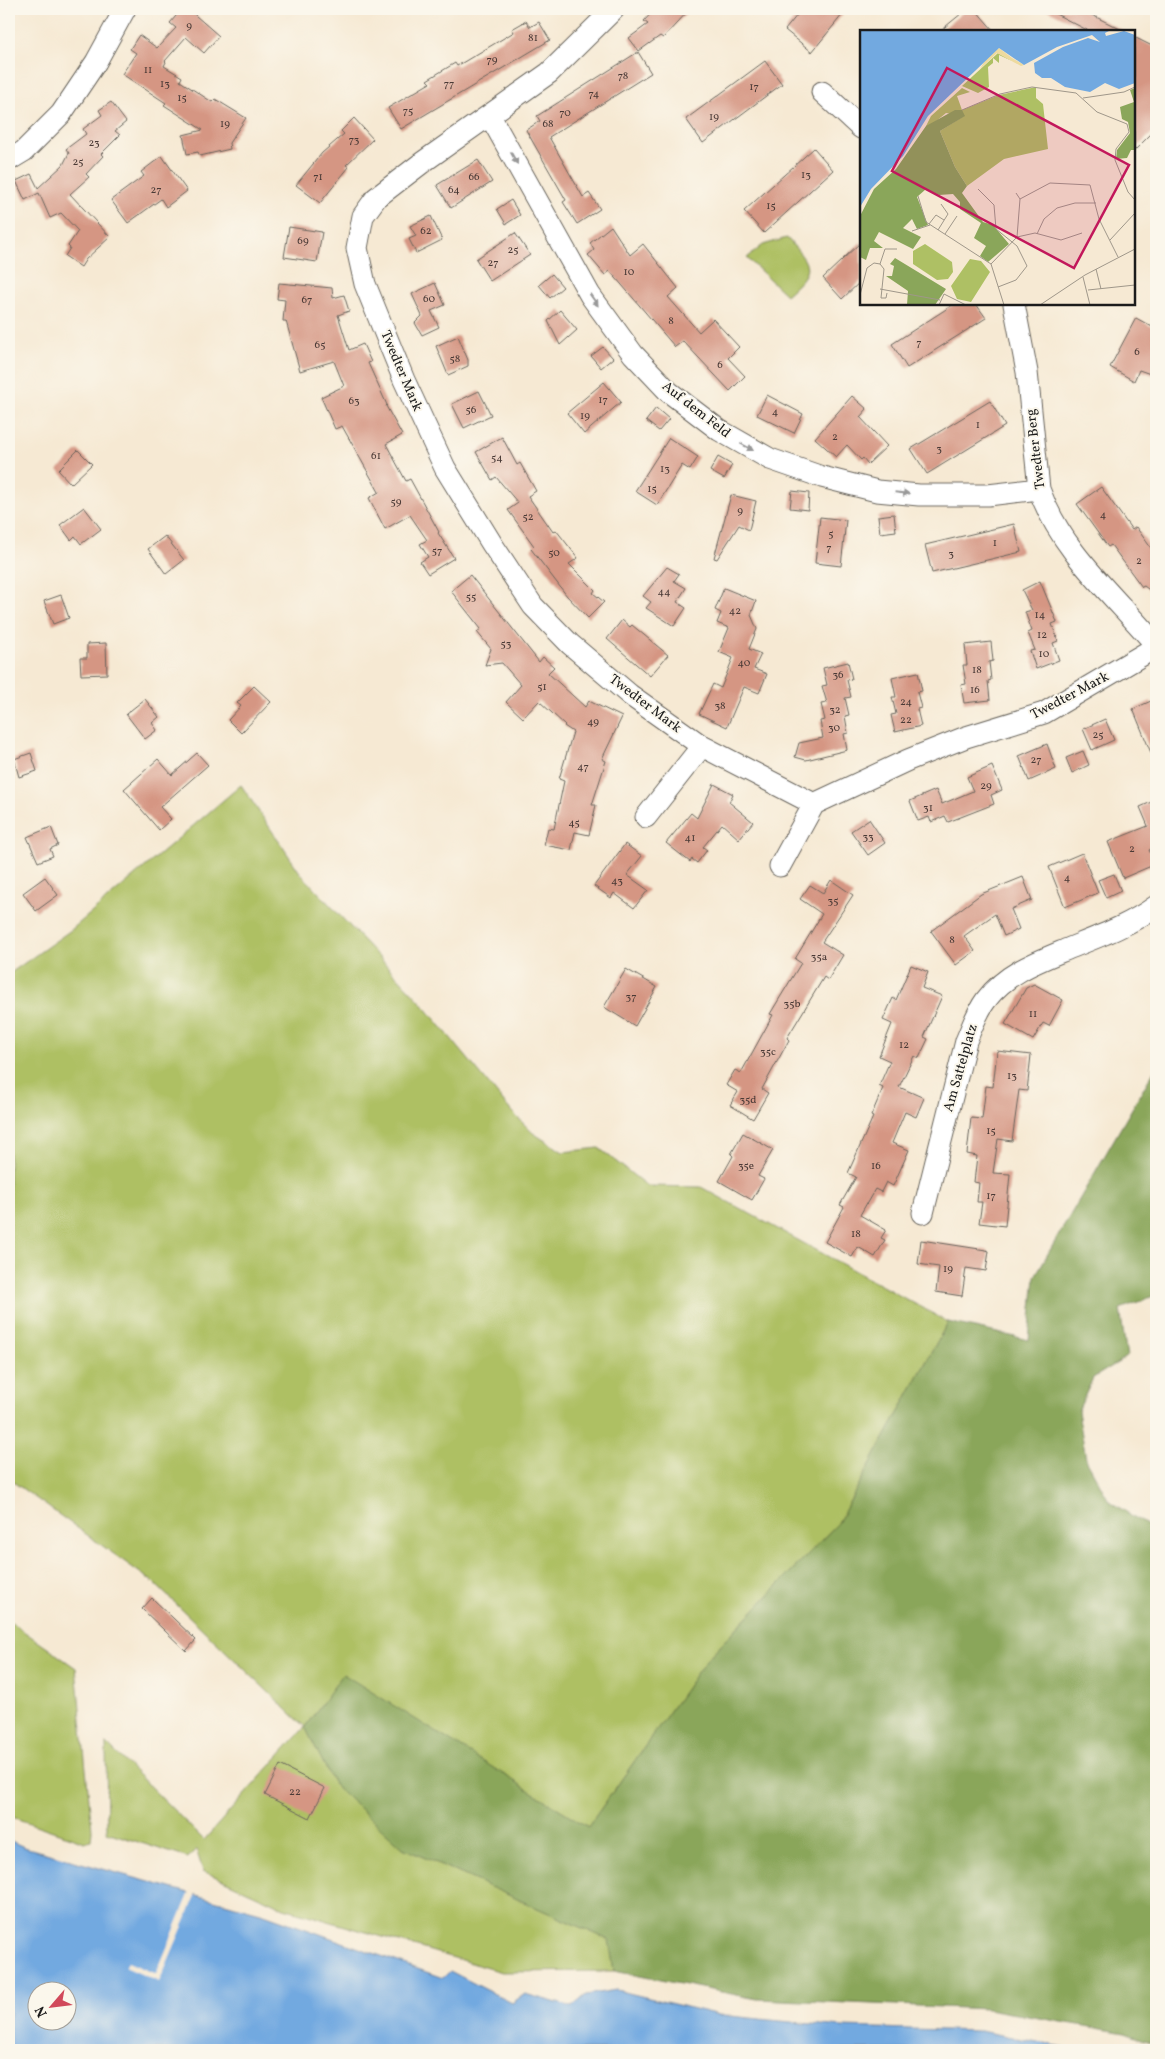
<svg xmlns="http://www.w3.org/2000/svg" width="1165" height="2059" font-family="Vollkorn,serif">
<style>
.green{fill:#aec064;stroke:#656e40}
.forest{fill:#8aa65a;stroke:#53613b}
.water{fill:#72a9e0;stroke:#47627e;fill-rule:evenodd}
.pier{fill:#f6e9d3}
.building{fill:#d59683}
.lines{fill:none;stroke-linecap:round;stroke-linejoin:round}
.minor-casing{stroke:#68645c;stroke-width:23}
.minor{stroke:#fff;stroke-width:21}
.oneway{fill:#999}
.labels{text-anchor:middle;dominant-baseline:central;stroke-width:4;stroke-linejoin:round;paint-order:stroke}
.number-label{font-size:11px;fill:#4a3a36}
.street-label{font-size:14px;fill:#1c1c1c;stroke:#fbf7ec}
.inset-road{fill:none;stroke:#9f978a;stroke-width:1}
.view{fill:#c2185b;fill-opacity:0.15;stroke:#c2185b;stroke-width:2.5}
.inset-edge{fill:none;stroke:#1c1c1c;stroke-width:2.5}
</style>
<rect width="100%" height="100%" fill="#fbf7ec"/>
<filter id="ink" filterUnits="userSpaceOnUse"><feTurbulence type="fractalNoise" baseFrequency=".02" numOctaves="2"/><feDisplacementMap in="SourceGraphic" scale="10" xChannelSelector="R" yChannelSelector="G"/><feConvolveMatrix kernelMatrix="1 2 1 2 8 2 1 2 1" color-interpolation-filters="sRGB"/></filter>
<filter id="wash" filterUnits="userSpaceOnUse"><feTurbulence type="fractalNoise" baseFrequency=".0096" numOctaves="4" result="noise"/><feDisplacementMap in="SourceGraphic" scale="20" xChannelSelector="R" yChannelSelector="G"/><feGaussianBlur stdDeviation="1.12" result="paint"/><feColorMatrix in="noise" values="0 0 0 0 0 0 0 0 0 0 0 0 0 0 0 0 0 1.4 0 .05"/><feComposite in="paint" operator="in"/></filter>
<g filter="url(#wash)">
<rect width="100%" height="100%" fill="#f6e9d3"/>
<path class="green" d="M787 238C811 266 816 269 786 295L747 258 763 245Z
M241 785 301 874 420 1001 511 1111 533 1133 563 1152 599 1148 647 1186 701 1187 948 1322 838 1523 706 1660 588 1827 343 1675 305 1727 403 1848 610 1940 614 1971 502 1972 284 1908 203 1871 196 1849 188 1858 107 1832 106 1743 204 1840 305 1727 153 1582 9 1479V974L71 930Z
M9 1621 76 1668 92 1830 91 1840 85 1842 9 1816Z"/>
<path class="forest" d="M1156 1067V1295L1120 1309 1127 1357 1093 1378 1078 1411 1086 1459 1109 1501 1156 1531V2044L1125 2033 987 2009 757 1999 614 1971 609 1940 403 1848 335 1786 305 1727 343 1674 588 1827 706 1660 838 1523 948 1322 1029 1340 1035 1276Z"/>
<path class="water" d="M9 1840 24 1847 264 1914 443 1978 450 1971 512 2003 525 1994 572 2007 586 1995 616 1990 719 2015 842 2027 980 2031 1079 2050H9ZM38 1992H68V2022H38Z"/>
<path class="pier" d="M190 1891 195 1892V1898L159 1982 125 1967 128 1962 156 1974 188 1897Z"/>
<g id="blocks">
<path class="building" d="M182 9H188L219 36 204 53 186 37 165 61 166 62 164 66 182 77 180 81 212 102 215 99 246 118 229 143 230 149 200 156 198 152 187 154 183 135 203 130 164 105 166 103 122 74 136 53 130 49 139 35 157 48 176 28 170 23Z
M655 9H690L663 38 660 36 639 51 629 38 648 24 644 21Z
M802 9H847L812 52 785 30Z
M967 9H975L994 31H940Z
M1046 9H1080L1124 31H1089Z
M526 21 530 27 539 22 550 40 401 129 388 108 430 83 427 80 455 63 457 66 514 32 512 29Z
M1134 37 1156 48V129L1134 151Z
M638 52 651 73 549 137 583 197 589 193 600 209 577 224 563 202 566 200 526 130 540 121 537 116Z
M765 61 782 84 703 143 686 119Z
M111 102 126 122 115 131 120 135 101 154 103 156 86 174 89 177 70 194 110 237 86 259 81 267 65 256 70 248 68 246 78 231 61 213 50 218 39 193 25 200 16 181 31 174 38 188 63 165 69 153 66 149 86 134 83 129 102 115 99 110Z
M354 118 373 139 346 165 349 167 320 203 296 185 322 153 344 134 341 131Z
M814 148 833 170 764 233 744 211Z
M162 156 187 191 166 207 161 199 128 223 111 200 144 176 141 172Z
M478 160 492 182 451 208 437 185Z
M511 200 520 215 506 224 497 209Z
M431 216 442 240 416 253 409 239 416 236 410 226Z
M611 226 630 255 643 244 678 288 668 297 699 332 713 319 739 347 728 358 745 376 730 391 683 341 675 347 610 271 605 275 588 255 594 250 590 243Z
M289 227 322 232 317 262 284 257Z
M515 233 530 255 490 281 476 259Z
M861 242V281L842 299 823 278Z
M552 274 563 287 550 298 539 285Z
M279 283 332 288 333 298 344 295 349 311 338 315 349 350 363 344 371 362 368 363 387 405 386 406 402 435 386 444 406 481 410 479 439 532 438 533 454 558 428 574 420 562 428 557 420 544 427 540 410 515 385 529 369 498 379 492 342 426 335 429 321 397 344 386 334 361 300 371 286 321H283L285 300 277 299Z
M435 283 445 305 431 311 439 327 422 335 415 323 422 316 412 294Z
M954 304H976L986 318 907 368 892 344Z
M560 310 577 330 560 345 548 321Z
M1136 318 1156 329V376L1139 370 1134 381 1110 367Z
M458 336 468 360V366L448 375 436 346Z
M603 347 613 358 601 368 591 356Z
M604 382 621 402 584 434 567 413Z
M479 391 491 415 464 428 452 404Z
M767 395 803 414 794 433 757 415Z
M852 396 867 409 860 417 887 446 868 464 863 458 861 460 847 445 836 457 815 438Z
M990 401 1005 426 927 474 911 449Z
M656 408 669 419 659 431 646 421Z
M502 437 517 465 520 463 536 491 528 496 553 532 556 530 578 558 569 564 595 590 593 593 604 602 588 618 567 596 531 549 534 546 508 510 518 503 496 477 492 480 476 452Z
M669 438 698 457 690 470 682 465 657 505 635 491Z
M78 450 92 464 71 484 58 470Z
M718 457 732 465 724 479 710 471Z
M1101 487 1132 530 1136 527 1156 555V595L1144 586 1142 587 1111 545 1108 547 1077 504Z
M792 491 809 493 808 510 790 508Z
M731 495 756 501 749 530 739 525 717 559 714 558Z
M84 507 101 529 81 544 75 536 71 540 60 525Z
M894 514 896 531 880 533 878 516Z
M820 517 846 520 841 566 815 563Z
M1014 524 1021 552 932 573 925 545Z
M165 536 184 560 166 574 148 549Z
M667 567 679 574 674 581 686 588 677 602 686 608 674 626 646 608 651 602 643 596Z
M470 575 539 662 543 657 554 667 548 673 585 707 589 701 622 717 602 759 606 761 592 805H596L589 835 575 832 571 850 544 845 548 828 554 829 564 781 559 779 573 732 564 726 565 725 539 701 523 718 506 702 521 685 502 663 485 665 491 649 477 632 481 629 451 591Z
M1040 581 1057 622 1052 624 1058 641 1053 643 1059 660 1036 669 1030 651 1035 650 1028 633 1032 631 1025 612 1032 610 1022 590Z
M724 588 756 601 751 615 757 629 749 649 761 654 754 669 767 674 759 693 744 687 727 727 699 714 713 684 721 688 733 658 719 652 729 628 717 623 721 613 715 610Z
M61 595 69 618 53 624 44 601Z
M622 620 630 627 632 625 668 655 650 676 607 639Z
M991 642 993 661 989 662 991 680 988 681 990 700 964 703 961 685 966 684 963 665H967L965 645Z
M106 643 107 674 81 675 80 658H87V644Z
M848 662 852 679 847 680 851 697 845 698 849 715 845 716 848 733 844 734 847 750 806 760 795 757 799 743 823 738 820 721 825 720 821 704 827 703 822 686 827 685 823 668Z
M918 672 922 691 917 692 921 708 917 709 921 726 895 732 891 715 896 714 892 697H896L892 678Z
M254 686 271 702 241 733 228 720 241 706 237 703Z
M145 699 159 717 152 723 157 730 145 739 126 714Z
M1151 701 1153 706 1156 704V765L1133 709Z
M1105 719 1114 740 1092 750 1083 729Z
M1047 744 1056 769 1029 781 1019 756Z
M1083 751 1089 765 1072 773 1066 758Z
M31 753 37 771 19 777 14 759Z
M197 753 208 765 160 807 171 819 159 830 124 789 158 759 172 775Z
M992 766 1002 790 991 795 994 804 948 822 945 816 931 822 929 817 918 821 910 801 936 790 942 804 973 791 967 777Z
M714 784 733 794 729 802 753 822 739 839 722 824 703 847 707 850 697 863 692 859 690 862 666 843 691 813 697 818Z
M1156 800V847L1149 850 1156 864 1123 878 1108 842 1148 826 1140 807Z
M869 819 885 843 868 855 851 831Z
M51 827 58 845 50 849 53 856 38 862 27 837Z
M625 844 642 856 627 875 648 890 634 908 614 893 611 898 594 886Z
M1082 853 1098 893 1065 907 1049 867Z
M1114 874 1121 891 1106 898 1098 880Z
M45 877 58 895 36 911 23 893Z
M1023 877 1032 900 1011 909 1019 929 1004 936 995 914 964 936 975 951 956 965 931 931 981 894Z
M831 880 853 895 822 942 843 955 828 980 824 977 787 1038 789 1040 762 1089 768 1093 753 1119 730 1105 738 1092 726 1085 735 1070 741 1073 773 1015 770 1014 801 963 795 959 822 914 800 899 810 885 823 893Z
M911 965 928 972 922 988 942 996 924 1037 928 1039 919 1058 914 1056 899 1087 924 1098 916 1117 905 1112 892 1143 909 1150 893 1186 886 1182 881 1192 875 1189 860 1215 886 1230 881 1238 885 1240 875 1257 858 1247 852 1257 825 1242 844 1207 840 1205 856 1177 848 1173 873 1117 871 1116 883 1088 879 1086 890 1061 879 1056 892 1024 883 1020 893 998 896 1000Z
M626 969 657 987 635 1026 604 1007Z
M1034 984 1063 1000 1049 1026 1043 1023 1033 1040 1005 1024 1026 988Z
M997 1051 1031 1055 1027 1091 1019 1090 1012 1141 998 1139 993 1173 1010 1174 1005 1226 979 1223 982 1202H977L979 1183 974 1182 977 1156 967 1154 971 1118 982 1119 986 1086 993 1087Z
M743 1133 773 1150 758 1176 764 1179 752 1200 719 1181 733 1156 731 1154Z
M921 1240 986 1250 989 1251 986 1271 966 1268 962 1296 936 1292 939 1267 918 1264Z
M152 1598 196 1640 186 1651 142 1609Z
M280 1765 325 1788 310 1818 265 1795Z"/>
</g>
</g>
<g filter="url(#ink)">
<use href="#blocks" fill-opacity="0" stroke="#68645c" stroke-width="1"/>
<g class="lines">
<defs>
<path id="minor" d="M614 9 549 73 423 162 376 198 363 216 357 248 365 284 404 380 445 468 492 544 533 606 570 644 630 695 702 746 814 804
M822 92 861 128
M490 116 590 295 633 354 669 392 719 430 770 459 822 477 877 491 919 495H988L1039 489
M9 160 24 151 61 114 96 62 125 9
M1014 304 1027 372 1039 489C1061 552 1114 595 1156 645
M646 817 702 746
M780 866 814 804 908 760 966 737 1044 713 1156 647
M923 1213 966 1041C972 1027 977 1012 986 1000 1007 972 1039 961 1070 948 1100 936 1130 925 1156 906"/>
</defs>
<use href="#minor" class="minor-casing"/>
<use href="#minor" class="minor"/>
</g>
<defs><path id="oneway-solid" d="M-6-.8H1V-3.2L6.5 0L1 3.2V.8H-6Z" transform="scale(1.25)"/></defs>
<g class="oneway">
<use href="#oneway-solid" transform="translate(514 158) rotate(61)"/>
<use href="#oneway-solid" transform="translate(594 300) rotate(55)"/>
<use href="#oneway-solid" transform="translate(747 447) rotate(29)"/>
<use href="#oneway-solid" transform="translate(902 493) rotate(6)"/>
</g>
</g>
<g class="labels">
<g class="number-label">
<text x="189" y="26">9</text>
<text x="533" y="38">81</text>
<text x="492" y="60">79</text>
<text x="148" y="70">11</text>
<text x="623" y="76">78</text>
<text x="165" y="84">13</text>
<text x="449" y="84">77</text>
<text x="754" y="87">17</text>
<text x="594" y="94">74</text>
<text x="182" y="98">15</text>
<text x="408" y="111">75</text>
<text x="565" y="113">70</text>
<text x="714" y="117">19</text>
<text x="225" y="124">19</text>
<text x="548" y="124">68</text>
<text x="354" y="140">73</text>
<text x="94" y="143">23</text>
<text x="78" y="162">25</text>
<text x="806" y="175">13</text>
<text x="318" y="177">71</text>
<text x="474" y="177">66</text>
<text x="156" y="190">27</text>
<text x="454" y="190">64</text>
<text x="771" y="206">15</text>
<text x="426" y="231">62</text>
<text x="303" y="241">69</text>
<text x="513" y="250">25</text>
<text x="493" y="263">27</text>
<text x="629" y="272">10</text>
<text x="429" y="299">60</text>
<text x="307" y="300">67</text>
<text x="671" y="321">8</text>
<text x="919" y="343">7</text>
<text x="320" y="345">65</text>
<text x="1137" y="352">6</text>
<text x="455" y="359">58</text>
<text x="720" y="365">6</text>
<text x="603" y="400">17</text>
<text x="354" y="401">63</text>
<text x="471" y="410">56</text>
<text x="775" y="412">4</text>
<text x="585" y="416">19</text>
<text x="978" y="425">1</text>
<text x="835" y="437">2</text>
<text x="939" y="449">3</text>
<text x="376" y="456">61</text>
<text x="497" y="458">54</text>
<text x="665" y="469">13</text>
<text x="652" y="489">15</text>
<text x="396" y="502">59</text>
<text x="740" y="511">9</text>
<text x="1103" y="515">4</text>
<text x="528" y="517">52</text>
<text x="831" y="534">5</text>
<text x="995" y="543">1</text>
<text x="829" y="548">7</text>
<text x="437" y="551">57</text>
<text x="554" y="553">50</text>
<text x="951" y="554">3</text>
<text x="1139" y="561">2</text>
<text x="664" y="592">44</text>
<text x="471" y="597">55</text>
<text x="735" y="611">42</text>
<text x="1040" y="615">14</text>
<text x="1042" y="635">12</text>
<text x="506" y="644">53</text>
<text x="1044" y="654">10</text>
<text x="744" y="663">40</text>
<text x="977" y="670">18</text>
<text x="838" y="675">36</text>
<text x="542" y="687">51</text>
<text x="975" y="690">16</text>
<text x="906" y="702">24</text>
<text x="720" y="706">38</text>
<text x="835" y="710">32</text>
<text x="906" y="720">22</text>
<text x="593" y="722">49</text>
<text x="834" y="728">30</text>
<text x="1098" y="735">25</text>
<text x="1036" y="760">27</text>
<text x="583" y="767">47</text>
<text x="986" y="786">29</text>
<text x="928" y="808">31</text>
<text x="574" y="823">45</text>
<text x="868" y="837">33</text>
<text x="690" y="838">41</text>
<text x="1132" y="849">2</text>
<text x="1067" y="878">4</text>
<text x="617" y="881">43</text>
<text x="833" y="901">35</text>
<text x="952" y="940">8</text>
<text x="819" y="957">35a</text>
<text x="631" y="997">37</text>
<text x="792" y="1004">35b</text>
<text x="1033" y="1014">11</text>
<text x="904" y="1045">12</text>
<text x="768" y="1052">35c</text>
<text x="1012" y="1076">13</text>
<text x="748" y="1100">35d</text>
<text x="991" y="1131">15</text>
<text x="746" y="1166">35e</text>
<text x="876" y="1166">16</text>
<text x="991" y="1196">17</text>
<text x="856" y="1234">18</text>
<text x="948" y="1269">19</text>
<text x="295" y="1792">22</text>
</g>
<g class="street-label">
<text transform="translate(401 371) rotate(67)">Twedter Mark</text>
<text transform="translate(696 410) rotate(38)">Auf dem Feld</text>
<text transform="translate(1036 449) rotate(-97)">Twedter Berg</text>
<text transform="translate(1070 696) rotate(-28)">Twedter Mark</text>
<text transform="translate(645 704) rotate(37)">Twedter Mark</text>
<text transform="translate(961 1068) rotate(-74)">Am Sattelplatz</text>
</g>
</g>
<g transform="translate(860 30)">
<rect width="275" height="275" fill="#f6e9d3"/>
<path d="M138 23 152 31 139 25V33L133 28V33L128 37 129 57 118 63 102 56ZM176 57V68L183 74 188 119 144 129 107 156 95 137 80 101 104 86 86 83 69 97 66 96 71 86 102 58 110 62 97 66 102 80 139 65ZM65 214 92 232 93 242 88 249 77 250 53 234V221ZM110 229 121 231 130 242 111 272 97 269 91 256Z" fill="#aec064"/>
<path d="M275 58V120H271L267 128 256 129 257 120 270 103 268 92 262 89 260 77 274 72 270 60ZM95 80H102L105 86 80 101 95 137 107 156 102 163 123 192 133 195 149 214 128 232 120 226 126 216 114 208 121 193 100 179V172L93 164 79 165 66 159 57 167 68 195 57 199 52 189 43 198 61 207 53 219 19 202 14 211 23 218H10L6 230 0 227V186L14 159 36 139 66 96ZM35 228 86 259 75 275H47L48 261 26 246H32L34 236 30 234Z" fill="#8aa65a"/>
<path d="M139 18 152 28 164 35 161 36 137 23 120 39 127 27Z" fill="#eeda9e"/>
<path d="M0 0H251L245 3 246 6 264 1 275 5V53L259 59 245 53 230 62 205 57 191 48H182L175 43 174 33 203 17 228 8 240 12 232 5 197 17 164 35 139 18 68 86 43 126 11 159 0 177Z" fill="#72a9e0"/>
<path class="inset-road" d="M223 68 264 62 275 57M102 80 140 64 172 57 216 63 237 82 267 94 269 102 256 119 255 130 268 162 275 170M118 159 134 175 136 199 157 216 167 236 156 250 138 257M58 166 66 192 131 234M160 169 190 153 230 155 239 189 258 227M69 194 76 185 84 190M78 200 88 184 81 174M52 201 70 195M85 204 97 186M177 204 184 189 197 178 215 173H236M157 207 175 203 201 210 222 203M250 210 275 183M20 234 25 219H37M236 239 241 259M223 247 230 275M20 259 80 270M228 260 275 255M0 265 7 238 14 233 20 234 24 239 21 268H26L27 263M79 275 84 264 106 275M144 275 131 234 157 207 160 169 156 163M180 275 225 245 275 219"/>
<path class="view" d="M87 38 269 135 214 238 32 141Z"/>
<rect width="275" height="275" class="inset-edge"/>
</g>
<rect width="1165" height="2059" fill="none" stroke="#fbf7ec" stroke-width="30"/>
<g transform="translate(52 2006) rotate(242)"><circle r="24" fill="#fbf7ec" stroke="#a29f99"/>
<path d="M0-4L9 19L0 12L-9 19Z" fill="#d1495b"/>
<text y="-8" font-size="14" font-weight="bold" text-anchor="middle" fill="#1c1c1c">N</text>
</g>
</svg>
